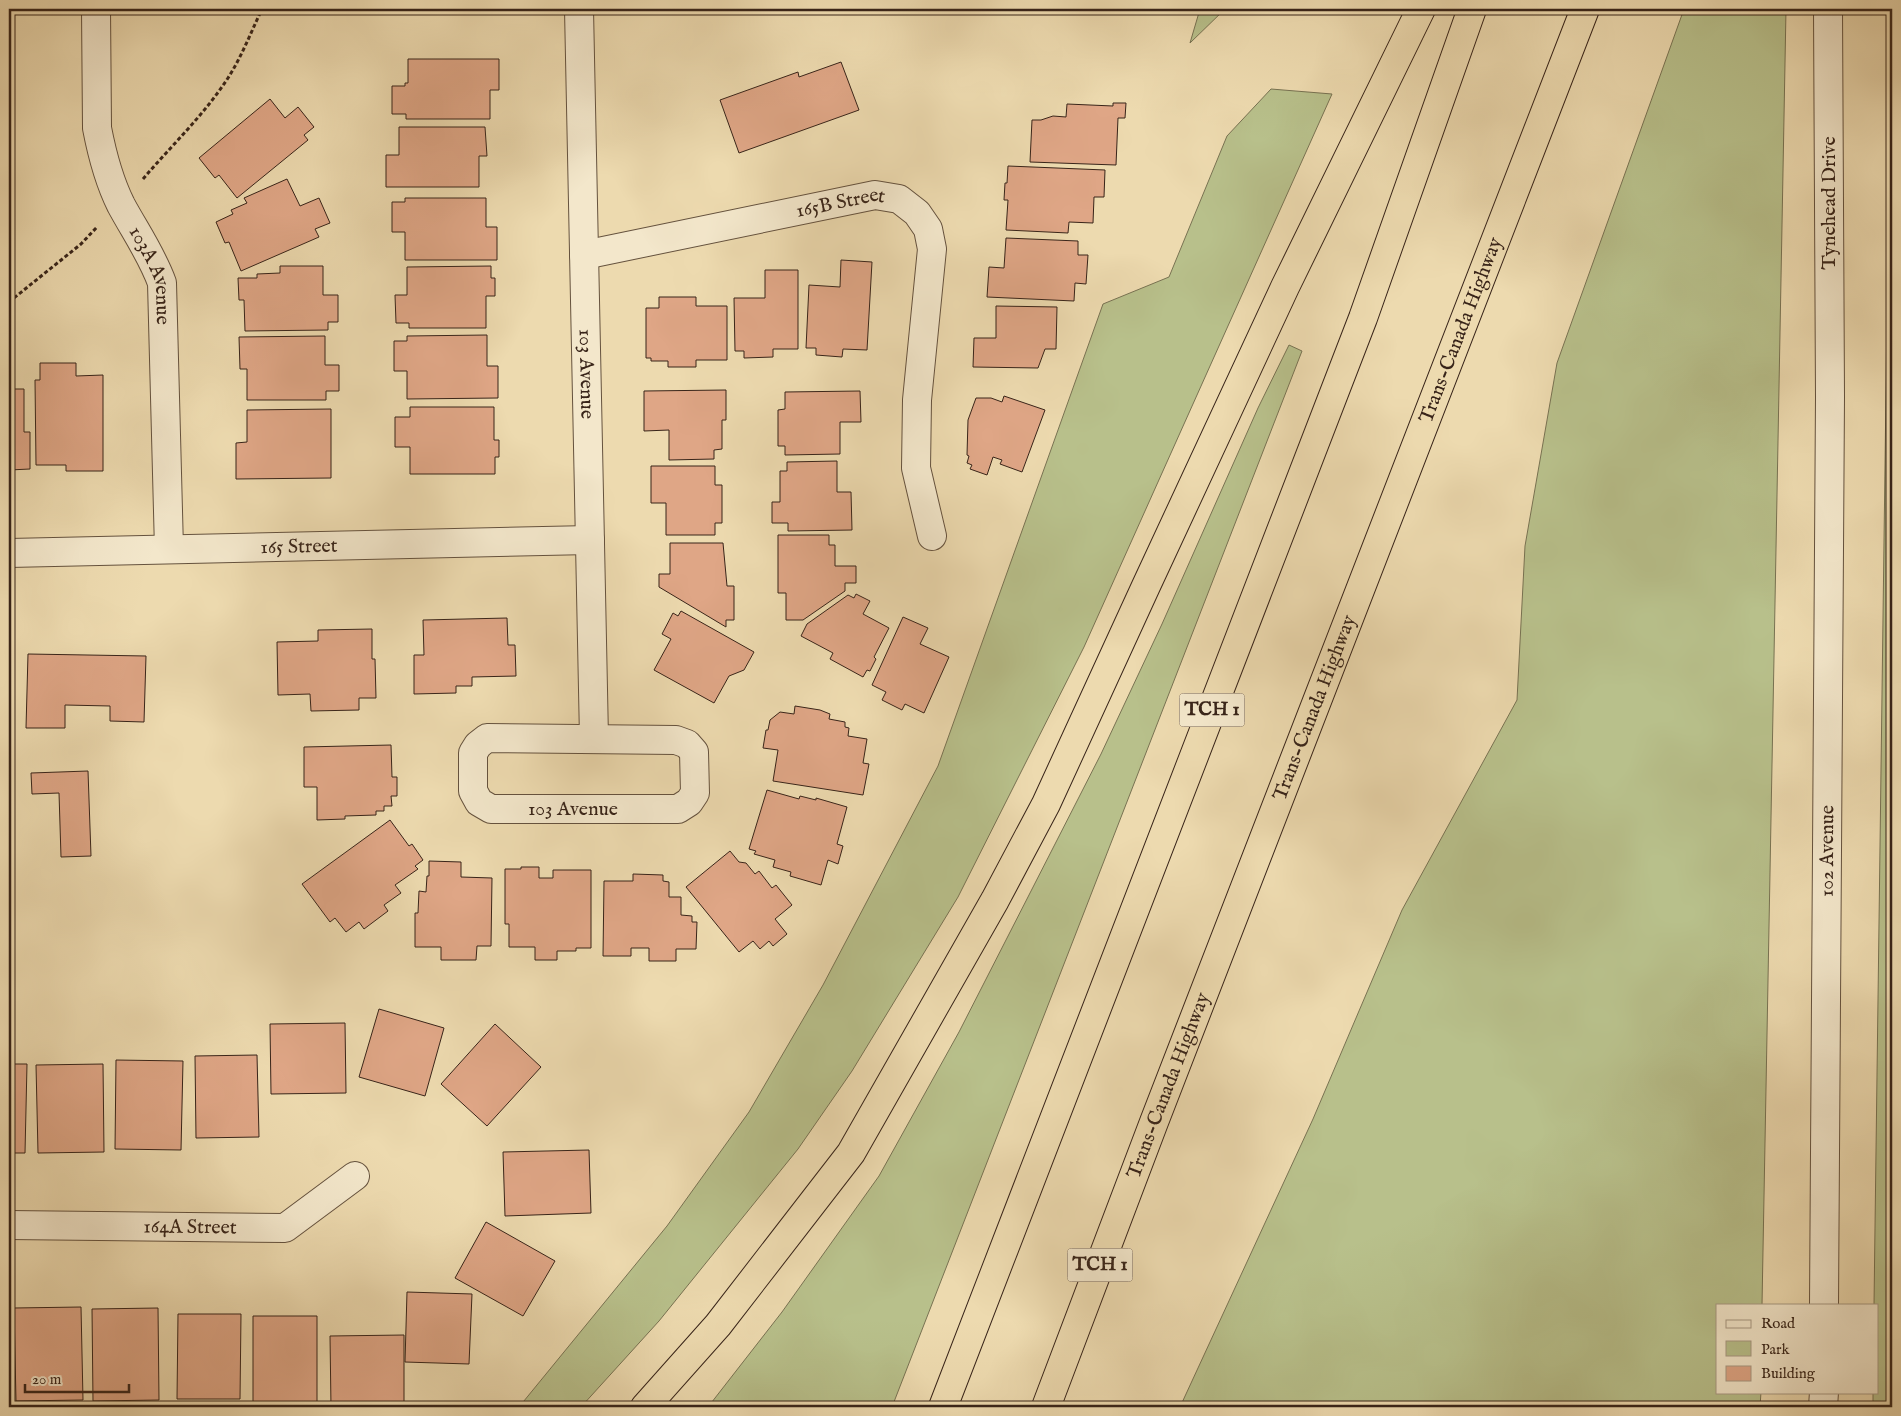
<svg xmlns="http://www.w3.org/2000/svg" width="1901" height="1416" font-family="'IM FELL English',serif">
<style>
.green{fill:#b8c08b;stroke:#787252}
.building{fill:#dfa686;stroke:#382419}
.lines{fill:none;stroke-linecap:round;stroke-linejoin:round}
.minor-casing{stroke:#65523e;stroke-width:30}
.motorway-casing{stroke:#382419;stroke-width:30}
.path{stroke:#382419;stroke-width:3;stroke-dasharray:4 2.5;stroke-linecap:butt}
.minor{stroke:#f3e7cb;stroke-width:28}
.motorway{stroke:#eddaaf;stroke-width:28}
.labels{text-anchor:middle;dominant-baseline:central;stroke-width:4;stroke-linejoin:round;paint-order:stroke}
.shield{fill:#f3e7cb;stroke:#705e4e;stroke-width:1}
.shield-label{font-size:19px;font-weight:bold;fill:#382419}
.street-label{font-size:20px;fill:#382419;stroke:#f3e7cb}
</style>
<rect width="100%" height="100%" fill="#eddaaf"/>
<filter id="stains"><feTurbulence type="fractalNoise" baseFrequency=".004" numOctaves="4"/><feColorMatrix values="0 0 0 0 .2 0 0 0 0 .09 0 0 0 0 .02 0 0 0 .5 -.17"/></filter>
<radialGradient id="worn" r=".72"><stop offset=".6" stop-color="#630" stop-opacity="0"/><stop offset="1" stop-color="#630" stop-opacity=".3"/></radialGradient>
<path class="green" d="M1200 9H1225L1190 43Z
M1684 9H1786L1762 1305H1717V1392H1761L1760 1407H1180L1313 1119 1402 910 1517 700 1525 546 1557 363Z
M1891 9H1892V1407H1873V1392H1877V1305H1874Z
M1271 89 1332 94 1084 647 958 897 852 1071 798 1149 659 1321 581 1407H519L667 1226 749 1112 823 985 938 766 1103 304 1169 277 1227 136Z
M1289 345 1302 351 892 1407H708L782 1312 879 1176 959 1032 1101 754 1162 624 1258 408Z"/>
<path class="building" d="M408 59H499V90H490V119H406V114H392V86H405V83H408Z
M841 62 859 110 739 153 720 100 798 72 799 77Z
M270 99 285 118 298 107 314 127 304 135 308 140 237 198 219 175 215 178 199 158Z
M1113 103H1126L1125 118H1118L1116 165 1030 162 1032 120H1041L1053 116 1066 117 1067 104 1113 106Z
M399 127H485L487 156H479V187H386V155H399Z
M1008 166 1105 170 1104 197H1094L1093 223 1069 222 1068 233 1006 230 1008 200H1004L1005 183H1007Z
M287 179 300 206 319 198 330 223 315 229 319 237 241 271 229 242 225 243 216 222 233 214 231 210 247 203 244 198Z
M405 198H486V227H497V260H405V232H392V202H405Z
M1006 238 1078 241V255H1088L1086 284 1075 283 1074 301 987 297 989 267 1004 268Z
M841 260 872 262 867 350 843 349 842 357 816 355V348H806L809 285 840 287Z
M280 266H323V295H338V322H328V330L245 331 244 300H239L238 278H257V274L280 273Z
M491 266V278H495V296H486V328H409V323H396L395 295H407V267Z
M765 270H798V349H773V357L744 358V351H735L734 298H765Z
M659 297H696V306H727V360H696V367H668V361H651V358H646V308H659Z
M996 306 1057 307 1056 349H1045L1038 368 973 367 974 338H996Z
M487 335V366H498V398L407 399V371H394V341H407V336Z
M325 336V365H339V391H326V400H247V369H240L239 337Z
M40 363H76V376L103 375V471H66V465H36L35 380H40Z
M9 389H24V432H30V469L9 470Z
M726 390V420H722V449L714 450V459L669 460V430L644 431V391Z
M860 391 861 422H840V454L785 455V446H778V410L785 409V392Z
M1004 396 1045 410 1022 472 1000 464 1002 460 993 457 987 475 970 469 972 465 967 463 969 456 967 455 968 420 976 398H991L1002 402Z
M410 407H494V440H499V457H495V474H410V447H395V417H410Z
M331 409V478L236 479V443L247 442V410Z
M837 461V492H851L852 530 788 531V523H772V502H780V471H787V462Z
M651 466H715V485H722V523H715V535H666V503H651Z
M778 535H829V545H835V566H856V583H845V591L803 620H786V593H778Z
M670 543H723L727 586H734V620H726V627L659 587V574H670Z
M856 594 870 601 863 614 889 628 874 657 876 659 870 671 867 670 863 677 830 659 833 653 801 636 807 624 848 595 854 598Z
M681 611 754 652 744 670 729 676 714 703 654 670 671 639 662 634 673 613 678 616Z
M903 617 928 628 920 644 949 657 924 713 905 704 902 710 882 700 886 692 872 685Z
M507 618 508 645H515L516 676 472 677V686H456V693L414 694V655H424L423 620Z
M372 629V659H375L376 698H359V710L311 711 310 694 278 695 277 642 318 641V630Z
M28 654 146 656 144 722 110 721V706L65 705V728H26Z
M795 706 820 710 830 714 829 719 845 722V727L849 728 848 736 867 739 863 763 869 764 863 795 773 781 778 750 763 748 766 730H768L770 720 780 712 794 714Z
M391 745 392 777H397V796H391L392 806H384V811H376V815L345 816V819L317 820V787H304V747Z
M88 771 91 856 61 857 59 793 32 794 31 773Z
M767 790 799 799 800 796 816 800V798L847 807 837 844 843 846 838 864 828 860 821 885 790 876 791 872 773 867 775 860 754 854 756 851 749 849Z
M390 820 409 846 412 844 423 860 415 866 418 869 395 885 401 893 384 905 388 911 364 929 359 922 346 932 335 918 330 922 302 884Z
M730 851 739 862 746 863 755 874 759 871 772 888 776 885 792 905 775 919 787 934 773 946 769 941 760 949 753 941 739 952 686 887Z
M429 861 461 862V877L492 878 491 946H477L476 960H441V947H415V913H418L419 891 426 892 427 876H429Z
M521 867H539V878H553V870H591V948H576V951H557V960H535V947H509V924H505V869H521Z
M633 874 663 875V881L669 882V897H681V915L692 916V922H697L696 949H676V961H649V948H631V956H603L604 881H633Z
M379 1009 444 1028 425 1096 359 1077Z
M345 1023 346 1093 271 1094 270 1024Z
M495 1024 541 1067 487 1126 441 1084Z
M257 1055 259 1137 196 1138 195 1056Z
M116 1060 183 1061 181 1150 115 1149Z
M9 1064H27L25 1153H9Z
M103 1064 104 1152 38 1153 36 1065Z
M589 1150 591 1213 505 1216 503 1152Z
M486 1222 555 1261 523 1316 455 1278Z
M407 1292 472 1294 469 1364 405 1362Z
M81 1307 83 1400 16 1401 14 1308Z
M158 1308 159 1400 93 1401 92 1309Z
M178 1314H241L240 1399H177Z
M253 1316H317V1402H253Z
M404 1335V1407H331L330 1336Z"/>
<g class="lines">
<defs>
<g id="minor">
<path id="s1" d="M96 9 97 128C102 154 109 181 121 205 135 231 152 255 162 283L169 549"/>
<path id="s2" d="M579 9 594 738"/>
<path id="s3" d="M584 255 875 195 899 199 917 213 928 229 932 249 917 400 916 468 932 536"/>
<path id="s4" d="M9 553 590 540"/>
<path d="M487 738 676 740 687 744 694 752 695 793 689 802 678 809H491L479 802 473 791V753L478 745Z"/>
<path id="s5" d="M9 1225 285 1228 355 1176"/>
<path id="s6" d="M1824 1305 1830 397 1828 9"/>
<path d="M1823 1407 1824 1392"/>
</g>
<g id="motorway">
<path d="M645 1407 718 1325 851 1153 995 900 1046 804 1146 586 1285 287 1421 9"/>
<path d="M943 1407 1363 318 1472 9"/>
<path id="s7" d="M1046 1407 1154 1122 1585 9"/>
</g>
</defs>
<use href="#minor" class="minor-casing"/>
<use href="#motorway" class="motorway-casing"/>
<path class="path" d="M143 179C171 146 204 115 228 78 242 56 251 32 262 9
M9 302 81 244 97 227"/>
<use href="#minor" class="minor"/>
<use href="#motorway" class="motorway"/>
</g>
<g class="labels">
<g class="shield">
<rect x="1179.5" y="693.5" width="65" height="33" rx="4"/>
<rect x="1067.5" y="1248.5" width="65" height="33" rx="4"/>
</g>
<g class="shield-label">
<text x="1212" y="710">TCH 1</text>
<text x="1100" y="1265">TCH 1</text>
</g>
<g class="street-label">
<text transform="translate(1829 203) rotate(-90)">Tynehead Drive</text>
<text stroke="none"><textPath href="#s3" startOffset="262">165B Street</textPath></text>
<text stroke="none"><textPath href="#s1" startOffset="278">103A Avenue</textPath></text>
<text stroke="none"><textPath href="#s7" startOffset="1154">Trans-Canada Highway</textPath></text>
<text stroke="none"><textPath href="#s2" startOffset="365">103 Avenue</textPath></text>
<text stroke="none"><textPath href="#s4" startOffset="290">165 Street</textPath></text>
<text stroke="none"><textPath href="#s7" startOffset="749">Trans-Canada Highway</textPath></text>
<text x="573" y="809">103 Avenue</text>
<text stroke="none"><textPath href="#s6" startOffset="454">102 Avenue</textPath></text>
<text stroke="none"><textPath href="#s7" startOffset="344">Trans-Canada Highway</textPath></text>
<text stroke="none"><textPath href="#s5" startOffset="181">164A Street</textPath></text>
</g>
</g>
<rect width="1901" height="1416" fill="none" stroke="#eddaaf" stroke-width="30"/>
<rect x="10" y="10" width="1881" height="1396" fill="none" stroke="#382419" stroke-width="2.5"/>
<rect x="15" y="15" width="1871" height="1386" fill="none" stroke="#382419"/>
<rect x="1716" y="1304" width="162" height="90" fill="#f3e7cb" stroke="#a89984"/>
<rect x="1726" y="1320" width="25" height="8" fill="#f3e7cb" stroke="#a89984"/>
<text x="1761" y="1328" font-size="15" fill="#382419">Road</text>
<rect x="1726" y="1341" width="25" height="15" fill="#b8c08b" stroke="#a89984"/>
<text x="1761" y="1354" font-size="15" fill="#382419">Park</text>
<rect x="1726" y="1366" width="25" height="15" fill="#dfa686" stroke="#a89984"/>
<text x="1761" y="1378" font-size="15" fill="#382419">Building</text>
<path d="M25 1384v8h104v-8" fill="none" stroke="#382419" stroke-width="2.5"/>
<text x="32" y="1384" font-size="15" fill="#382419" stroke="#f3e7cb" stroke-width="4" paint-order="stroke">20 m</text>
<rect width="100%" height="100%" filter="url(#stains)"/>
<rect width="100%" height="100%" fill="url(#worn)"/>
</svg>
